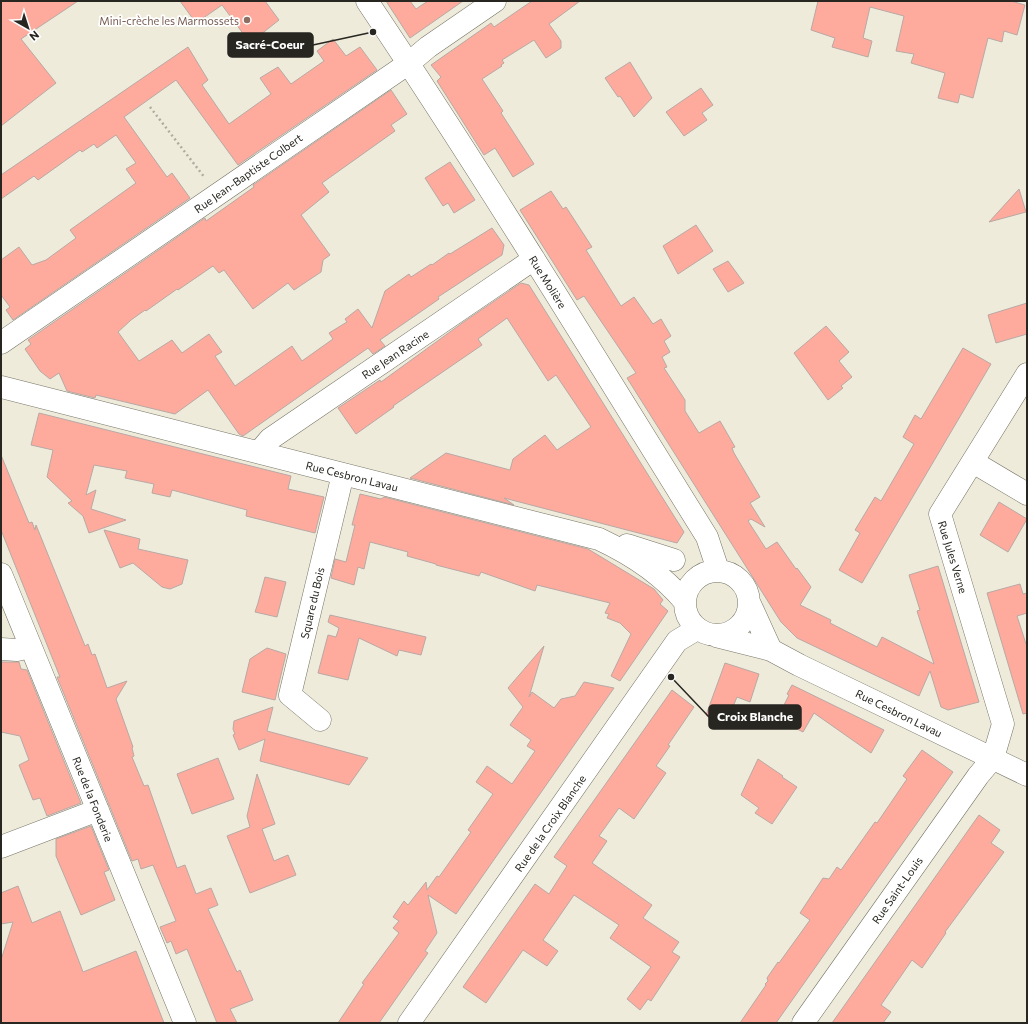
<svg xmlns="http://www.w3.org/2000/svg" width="1028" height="1024" font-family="Commissioner,sans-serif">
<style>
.building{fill:#feab9d;stroke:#b9a8a4}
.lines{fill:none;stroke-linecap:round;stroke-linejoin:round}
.minor-casing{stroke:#767466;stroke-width:23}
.path{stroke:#aeac9f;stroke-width:2.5;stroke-dasharray:2 3;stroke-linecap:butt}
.minor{stroke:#fff;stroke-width:22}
.education-dot{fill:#8d6e63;stroke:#fff;stroke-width:1.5}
.labels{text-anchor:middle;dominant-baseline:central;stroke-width:3.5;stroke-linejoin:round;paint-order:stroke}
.education-label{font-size:11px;fill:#785e54;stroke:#fff;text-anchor:end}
.street-label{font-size:11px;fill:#272620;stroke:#fff}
.leader{fill:none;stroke:#272620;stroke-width:1.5}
.callout-dot{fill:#272620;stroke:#fff;stroke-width:1.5}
.callout{fill:#272620;stroke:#272620;stroke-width:1.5}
.callout-label{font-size:12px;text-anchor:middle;font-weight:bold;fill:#fff}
</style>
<rect width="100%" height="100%" fill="#eeebdb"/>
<path class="building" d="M1 1H78L21 39 56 83 1 126Z
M180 1H265L279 20 250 43 222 5 196 23Z
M386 1H410L416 9 428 1H463L410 38Z
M532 1H580L549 24 561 41V48L546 58 534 40 502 60 504 63 501 65 502 66 482 79 503 111 501 113 534 164 513 177 495 148 484 155 437 81 441 77 431 65 491 23 494 27Z
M818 1H1011L1025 5 1017 35 1004 31 1002 42 988 38 973 98 960 94 958 103 938 98 945 73 911 63 914 54 896 51 904 16 870 7 863 38 872 41 868 57 832 47 835 38 811 30Z
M333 39 346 56 360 47 377 70 238 165 176 80 124 117 167 177 172 173 190 198 13 320 6 310 10 307 1 295V260L19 247 32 265 46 260 76 238 70 230 136 183 126 169 136 163 116 135 97 148 94 144 82 152 80 150 38 180 34 176 1 199V175L188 47 208 80 202 85 229 124 271 94 260 78 278 67 291 84 324 61 317 51Z
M630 62 652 98 634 117 620 96 618 97 605 78Z
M701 88 713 105 702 113 707 120 684 136 666 112Z
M391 90 407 114 391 125 395 131 322 183 329 192 301 215 330 255 323 260 321 272 294 290 288 283 253 309 224 270 219 273 213 266 178 290 177 289 146 311 145 310 131 320 118 332 139 361 172 340 182 353 209 334 222 352 215 356 235 386 292 346 302 361 333 339 329 333 347 322 345 319 358 309 372 328 385 291 409 274 411 277 431 264 432 265 449 253 450 254 492 228 504 245 502 255 438 297 439 299 380 340 385 346 373 354 368 348 243 436 239 434 208 390 175 414 96 395 95 398 67 391 59 373 50 379 40 371 25 349 31 344 28 340 205 218 206 221 254 187 253 185Z
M450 162 475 200 454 213 448 203 443 206 425 178Z
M1019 189 1026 212 989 222Z
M551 191 563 209 566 207 592 247 586 250 621 306 634 297 653 324 661 319 671 336 664 341 670 352 662 357 667 367 664 368 685 400V411L699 433 720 421 735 447 732 448 734 453 760 497 750 503 765 527 751 519 748 521 766 549 777 542 796 569 797 568 811 587 800 605 831 620 830 623 877 647 882 637 934 664 917 611 920 610 909 575 938 566 979 702 948 710 941 707 930 671 919 696 797 638 781 622 627 378 636 373 584 296 577 300 520 210Z
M696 225 713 251 678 274 663 246Z
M728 261 744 283 728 292 713 269Z
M521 283 529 285 684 532 677 543 504 498 514 505 410 478 446 453 510 470 513 459 545 435 557 450 591 427 556 375 548 381 507 318 478 339 482 345 393 406 394 407 356 434 338 408 380 380 381 382 465 321Z
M1027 303V334L996 343 988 315Z
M826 326 849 352 839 361 852 377 841 386 843 388 828 400 794 353Z
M963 348 991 364 862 583 839 570 860 533 855 530 875 497 881 501 914 444 903 437 915 415 921 419Z
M39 413 291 476 288 489 324 497 315 533 246 516 247 510 172 490 170 497 152 493 154 484 125 478 127 471 94 465 86 495 96 490 91 509 126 520 89 533 83 516 68 503 72 501 47 477 53 450 31 445Z
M1 455 29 523 32 522 35 530 36 525 85 646 88 644 92 655 95 654 107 688 127 681 116 699 133 747 132 748 134 756 132 757 144 786 148 785 177 868 185 865 196 894 211 888 218 905 208 909 237 972 240 970 253 1000 230 1009 237 1023H217L187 949 176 954 171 941 167 943 160 927 176 921 153 865 141 869 138 859 132 861 57 677H60L1 530Z
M360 494 381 499 384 497 588 549 654 589 663 600 660 604 668 611 620 681 611 676 631 634 620 623 607 618 609 614 605 613 610 603 537 585 535 591 481 572 479 576 436 565V564L407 556 408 552 370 542 364 569 358 567 354 585 331 578 335 559 346 562 355 525H352Z
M999 502 1027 519 1008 552 980 535Z
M104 530 140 539 138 549 188 560 182 584 170 589 162 587 133 563 120 568Z
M265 577 286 582 277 617 255 612 258 603Z
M1020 584 1023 594 1027 593V613L1017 616 1027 647V713L1023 714 987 593Z
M330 615 426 637 421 655 399 650 397 656 359 638 348 680 318 673 328 635 336 637 339 628 328 622Z
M544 646 529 697 532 692 554 708 561 699 575 696 584 682 614 688 456 914 428 895 437 933 425 951 428 953 379 1023H338L364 984 362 983 399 933 393 928 399 921 393 917 404 901 408 905 426 882 427 890 437 876 439 877 471 832 468 830 493 794 476 782 487 766 512 784 535 751 527 746 531 740 510 725 523 707 508 688Z
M267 648 286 654 275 700 242 692 250 659Z
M1 662H19L21 669 27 670 81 803 47 816 40 798 33 800 19 765 29 760 20 736 1 732Z
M725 663 759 674 750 702 737 697 724 728 706 715Z
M792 685 884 730 871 753 814 713 803 732 777 719 789 695 787 694Z
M672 690 694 707 668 745 670 746 656 766 666 773 634 819 619 808 599 836 607 841 592 863 652 905 643 918 679 942 672 952 680 957 651 1001 648 999 640 1010 627 999 651 967 610 938 619 925 574 895 543 940 558 951 547 966 523 950 486 1003 463 987 535 884 549 894 567 866 554 857Z
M273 707 267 731 368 758 349 785 260 761 265 739 239 750 233 735 235 734 233 729 234 721Z
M922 750 953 772 776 1023H740L766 985 765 984 768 981 767 978 778 962 779 963 810 920 800 913 823 878 829 879 837 867 841 870 875 822 877 823 907 779 903 776Z
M218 758 234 799 192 814 177 774Z
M758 759 783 776 782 777 797 787 772 824 755 813 759 808 741 795Z
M257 774 275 824 262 829 274 861 288 855 296 875 250 893 227 836 250 827 247 816Z
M979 815 1000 830 991 843 1004 852 945 932 946 933 922 968 912 960 881 1005 891 1012 883 1023H832Z
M91 826 109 870 104 872 115 900 81 915 56 856V839Z
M18 886 32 923 60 911 83 972 136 951 164 1023H1V960L13 922 1 924V893Z"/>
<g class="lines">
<defs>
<path id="minor" d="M367 1C485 177 595 357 707 537L718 570
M1 343 409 63 428 47 495 1
M1 387 599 539C631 554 662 574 685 602
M259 452 270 439 534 259
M973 462 1027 494
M627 545 674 560
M685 603a32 32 0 1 1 64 0a32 32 0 1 1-64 0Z
M1 574 185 1023
M750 604 771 650
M716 636 771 650 799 665 1027 775
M1 649 17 650 31 647
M320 720 290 695 343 474
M1 847 98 810
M409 1023 677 641 697 629
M803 1023 978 776 993 758 1003 724 940 514 1027 374"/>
</defs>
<use href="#minor" class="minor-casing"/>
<path class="path" d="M150 107 205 178"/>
<use href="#minor" class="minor"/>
</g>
<circle class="education-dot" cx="247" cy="20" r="4"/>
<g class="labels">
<g class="education-label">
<text x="239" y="20">Mini-crèche les Marmossets</text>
</g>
<g class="street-label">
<text transform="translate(248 173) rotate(-35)">Rue Jean-Baptiste Colbert</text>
<text transform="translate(548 282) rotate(58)">Rue Molière</text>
<text transform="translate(395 354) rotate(-34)">Rue Jean Racine</text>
<text transform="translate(352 476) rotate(14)">Rue Cesbron Lavau</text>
<text transform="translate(953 557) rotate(73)">Rue Jules Verne</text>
<text transform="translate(312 603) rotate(-77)">Square du Bois</text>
<text transform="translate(899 713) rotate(26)">Rue Cesbron Lavau</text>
<text transform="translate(93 799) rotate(68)">Rue de la Fonderie</text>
<text transform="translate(550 823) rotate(-55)">Rue de la Croix Blanche</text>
<text transform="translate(897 890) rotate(-55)">Rue Saint-Louis</text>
</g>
</g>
<path class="leader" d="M373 32L313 45M671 677L709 717"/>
<g class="callout-dot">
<circle cx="373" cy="32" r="4"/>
<circle cx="671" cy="677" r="4"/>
</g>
<g class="callout">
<rect x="228" y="33" width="85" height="24" rx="4"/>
<rect x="709" y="705" width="92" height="24" rx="4"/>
</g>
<g class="callout-label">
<text x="270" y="49">Sacré-Coeur</text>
<text x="755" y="721">Croix Blanche</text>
</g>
<rect width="1028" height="1024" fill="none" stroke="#272620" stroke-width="4"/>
<g transform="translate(28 28) rotate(141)" stroke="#ffffff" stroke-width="3" paint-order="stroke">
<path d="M0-3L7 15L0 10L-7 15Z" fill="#272620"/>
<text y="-6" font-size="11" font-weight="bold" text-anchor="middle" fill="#272620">N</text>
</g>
</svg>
